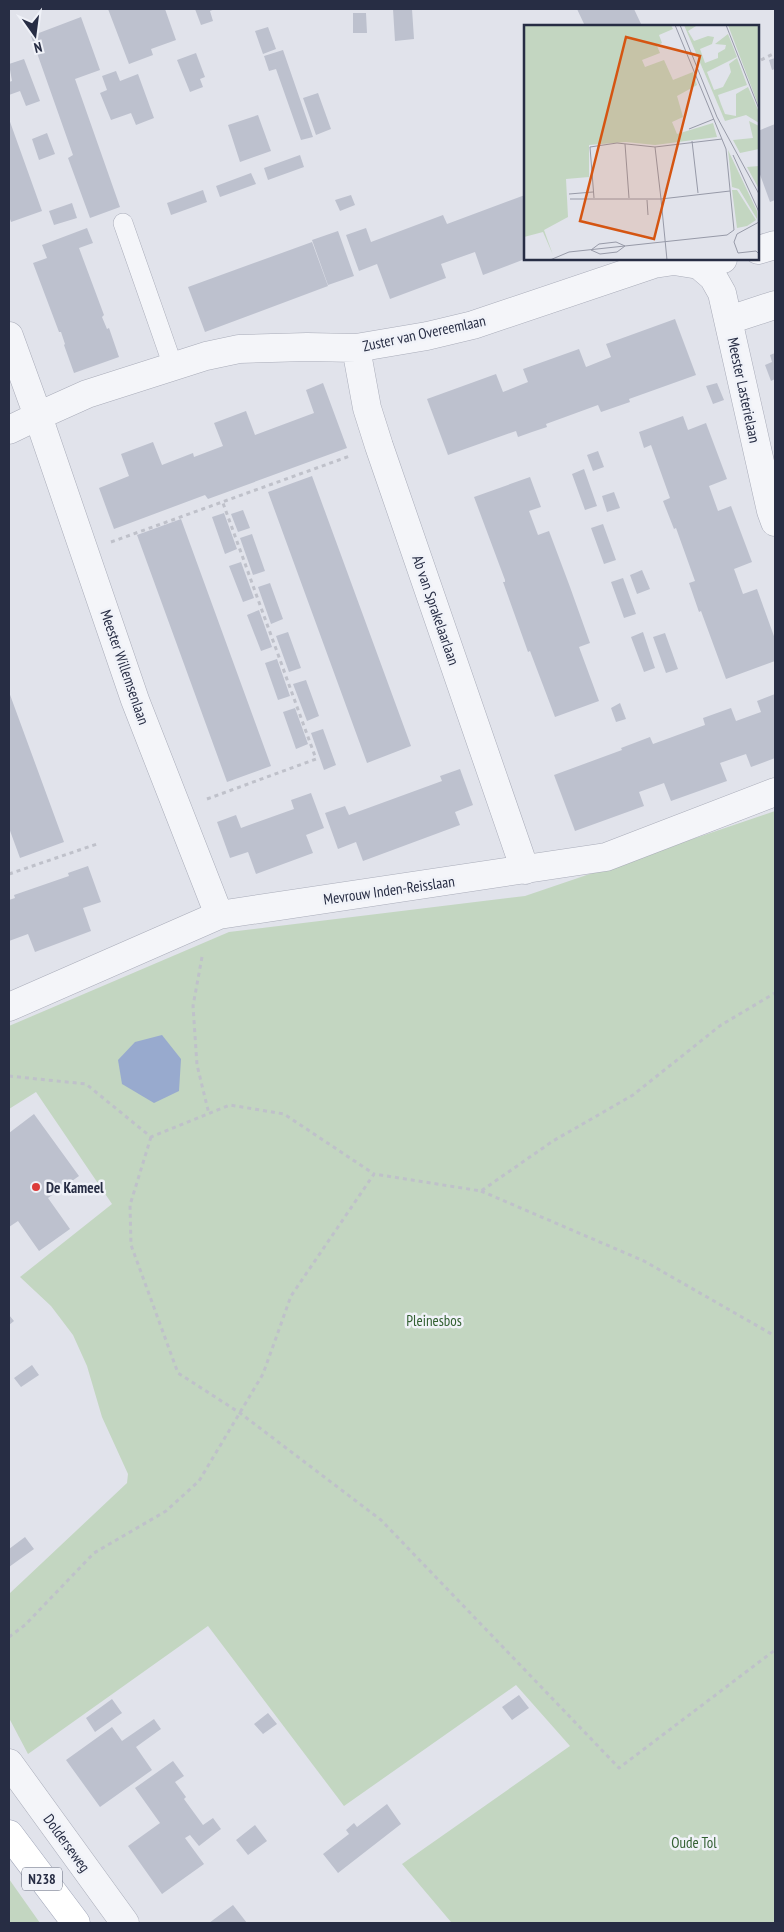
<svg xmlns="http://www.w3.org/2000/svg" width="784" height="1932" font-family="'PT Sans Narrow',sans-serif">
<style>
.green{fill:#c3d6c1}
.water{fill:#98aace}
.building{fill:#bdc1ce}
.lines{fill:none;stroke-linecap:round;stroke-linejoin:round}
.lane-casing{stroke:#a9acb9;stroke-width:20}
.street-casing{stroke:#a9acb9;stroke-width:29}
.primary-casing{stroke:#9fa5b8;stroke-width:29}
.path{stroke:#bfc1ca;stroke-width:3;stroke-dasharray:4 4;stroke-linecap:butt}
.lane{stroke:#f4f5f9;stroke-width:19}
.street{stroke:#f4f5f9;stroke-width:28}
.primary{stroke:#fff;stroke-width:28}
.poi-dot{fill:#dc3b3a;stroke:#f0f2f8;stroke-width:2}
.labels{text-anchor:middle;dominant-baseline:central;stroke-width:5;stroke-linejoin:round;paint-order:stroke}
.shield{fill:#f0f2f8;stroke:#63687a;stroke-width:1}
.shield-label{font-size:14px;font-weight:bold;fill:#272d44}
.street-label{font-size:15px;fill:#272d44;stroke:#f0f2f8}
.poi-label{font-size:15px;font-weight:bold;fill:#272d44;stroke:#f0f2f8;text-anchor:start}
.park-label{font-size:15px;fill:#346133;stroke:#f0f2f8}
.inset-road{fill:none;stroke:#979aa8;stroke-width:1}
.view{fill:#d55512;fill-opacity:0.15;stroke:#d55512;stroke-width:2.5}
.inset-edge{fill:none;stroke:#272d44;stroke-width:2.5}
</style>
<rect width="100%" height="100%" fill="#e1e3eb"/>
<path class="green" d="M775 811V1923H449L451 1922 402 1864 570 1746 516 1685 344 1806 208 1626 28 1754 9 1718V1594L127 1483 128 1474 102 1417 87 1366 73 1335 51 1306 20 1277 112 1204 36 1092 9 1109V1026L229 932 525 896Z
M9 1879 40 1923H9Z"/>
<path class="water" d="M162 1035 181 1059 179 1091 154 1103 122 1084 118 1060 135 1042Z"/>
<path class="building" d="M108 9H165L176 40 151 49 153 55 129 64Z
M195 9H215L210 11 213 21 201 25Z
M393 9H412L414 39 395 41Z
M577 9H634L642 26H585Z
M353 13H366L367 33H353Z
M81 17 100 70 75 79 120 207 90 218 68 158 73 155 31 36Z
M268 27 276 49 263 54 255 31Z
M283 50 313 137 301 140 276 69 269 71 264 56Z
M196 53 205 77 200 79 203 87 190 92 177 60Z
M775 58V69L772 70 769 60Z
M24 59 40 101 26 106 20 91 9 95V82L12 81 9 64Z
M116 71 120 81 138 74 154 118 136 125 131 113 111 120 100 93 107 90 102 76Z
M318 93 331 129 316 135 303 98Z
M258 115 271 151 240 162 228 125Z
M9 119 42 211 11 222 9 216Z
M775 124V200L770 202 758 169V131Z
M47 133 55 154 39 160 32 139Z
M300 155 304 167 268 180 264 168Z
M251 173 256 184 220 197 216 186Z
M203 190 207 202 171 215 167 203Z
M351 195 355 205 340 211 335 200Z
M525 195V259L483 275 475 252 441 264 446 278 390 299 377 264 359 271 346 235 366 228 371 242 443 215 447 224Z
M72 203 77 218 54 225 49 211Z
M87 228 93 243 79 248 104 315 102 317 107 329 109 328 119 357 74 373 64 345 65 344 61 332H59L33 263 47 258 42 245Z
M338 231 354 276 328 285 312 240Z
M312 242 328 286 205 332 188 287Z
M675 319 696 375 629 399 630 402 601 412 598 405 546 424 547 427 532 432 518 437 516 431 448 455 427 399 496 374 503 392 528 382 523 369 579 349 586 367 611 357 606 344Z
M775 353V379L771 381 765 365 772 362 770 355Z
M323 383 347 448 208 499 205 495 114 529 99 488 129 476 121 454 153 442 162 465 193 453 194 457 223 446 214 423 246 411 255 435 314 413 306 390Z
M717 383 724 400 713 404 706 386Z
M683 416 688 430 706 423 727 479 709 486 718 511 731 506 752 562 734 569 743 594 757 589 775 639V661L726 679 701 611 699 612 689 583 695 581 676 528 674 529 663 501 670 498 651 445 644 448 639 432Z
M598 451 604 467 593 471 587 455Z
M584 469 597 506 585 510 572 474Z
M312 476 411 746 367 763 268 492Z
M530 477 541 507 529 511 538 535 549 531 570 587 590 643 579 647 599 701 555 717 530 651 528 652 503 582H505V580L474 497Z
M614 492 620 508 607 512 602 496Z
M243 510 250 528 238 532 231 514Z
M224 513 237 549 225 554 212 517Z
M181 519 271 766 227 782 137 535Z
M603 524 616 560 604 564 591 528Z
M252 534 265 571 253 575 240 538Z
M241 562 254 598 243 602 229 566Z
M642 570 650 589 637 594 630 575Z
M623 578 636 614 624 618 611 582Z
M270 583 283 619 271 624 258 587Z
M259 610 272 647 261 651 247 615Z
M288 632 301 668 289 672 276 636Z
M643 632 655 668 644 672 631 637Z
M665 633 678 669 666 673 653 637Z
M277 659 290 696 278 700 265 663Z
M306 680 319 716 307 721 293 684Z
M9 692 64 842 20 858 9 828Z
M775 694V758L751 767 746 754 720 763 727 781 671 801 664 783 639 792 644 806 575 831 554 775 622 750 621 748 650 737 653 744 705 725 703 718 731 708 736 721 761 712 757 701Z
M620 703 626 719 616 722 611 708Z
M295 708 308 744 296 749 283 712Z
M323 729 336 765 324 770 311 733Z
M460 769 473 805 455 812 460 825 363 861 356 842 338 849 325 813 345 806 349 815 442 781 440 776Z
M311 793 324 828 306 835 313 853 256 874 248 852 230 858 217 822 236 815 241 828 294 809 291 800Z
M88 866 101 902 83 908 91 931 35 952 28 934 9 941V900L15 898 14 895 69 876 68 873Z
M34 1114 79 1176 48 1198 70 1229 39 1251 18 1221 9 1227V1133Z
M9 1315 14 1321 9 1325Z
M32 1365 39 1375 21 1387 14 1378Z
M25 1537 34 1549 9 1567V1549Z
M519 1695 529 1708 512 1720 502 1707Z
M112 1699 122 1713 95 1732 86 1718Z
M268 1713 277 1724 263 1734 254 1724Z
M154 1719 161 1729 136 1747 152 1770 100 1807 66 1760 112 1727 122 1741Z
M173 1761 184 1776 175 1782 186 1797 184 1799 203 1825 213 1818 221 1829 199 1846 190 1835 185 1838 204 1864 162 1894 128 1846 160 1823 135 1788Z
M387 1804 401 1824 338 1873 323 1854 349 1834 346 1830 354 1823 357 1827Z
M255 1825 267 1841 248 1855 236 1840Z
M233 1905 247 1923H209Z"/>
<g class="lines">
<defs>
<path id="lane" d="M123 223 173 366"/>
<path id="street" d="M758 250 775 245
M699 265 713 277 722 293 771 511 775 522
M729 320 775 305
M9 336 38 416 9 430
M356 348 367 408 379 446 525 870
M219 915 135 700 38 416 87 394 206 356 239 349 307 347 356 348 427 336 473 325 654 264 674 261 699 265 723 259
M9 1007 219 915 606 857 775 792
M9 1763 125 1923"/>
<path id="primary" d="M9 1834 76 1923"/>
</defs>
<use href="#lane" class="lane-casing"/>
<use href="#street" class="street-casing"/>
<use href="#primary" class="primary-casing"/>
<path class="path" d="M761 60 775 53
M111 542 350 456
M207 799 316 759 223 503
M9 874 97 844
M202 957 193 1006 197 1065 209 1114
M9 1076 86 1084 151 1137 230 1105 284 1114 374 1174
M151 1137 130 1205 131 1245 178 1373 240 1413 381 1520 619 1768 775 1650
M481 1191 644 1261 775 1336
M9 1637 25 1625 94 1553 166 1511 199 1481 263 1374 291 1296 374 1174 481 1191 553 1141 633 1095 721 1025 775 993"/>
<use href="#lane" class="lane"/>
<use href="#street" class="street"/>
<use href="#primary" class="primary"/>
</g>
<circle class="poi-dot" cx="36" cy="1187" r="5"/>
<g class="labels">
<rect class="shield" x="22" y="1867.5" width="40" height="23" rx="4"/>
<g class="shield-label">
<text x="42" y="1879">N238</text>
</g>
<g class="street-label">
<text transform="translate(424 333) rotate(-12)">Zuster van Overeemlaan</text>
<text transform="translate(744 390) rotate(78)">Meester Lasterielaan</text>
<text transform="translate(436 610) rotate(71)">Ab van Sprakelaarlaan</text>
<text transform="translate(125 667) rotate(71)">Meester Willemsenlaan</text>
<text transform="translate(389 890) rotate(-8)">Mevrouw Inden-Reisslaan</text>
<text transform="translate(67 1843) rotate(54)">Dolderseweg</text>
</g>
<g class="poi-label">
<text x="46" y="1187">De Kameel</text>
</g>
<g class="park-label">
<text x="434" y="1320">Pleinesbos</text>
<text x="694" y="1842">Oude Tol</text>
</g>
</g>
<g transform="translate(524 25)">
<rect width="235" height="235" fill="#e1e3eb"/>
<path d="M0 0H147L149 4 135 10 138 18 133 21 136 28 118 35 121 42 140 35 149 55 169 47 173 60 153 71 159 92 148 97 153 109 189 98 193 112 131 120 102 117 65 120V152L42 154 44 192 20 205 29 230 19 207 0 212ZM160 0 172 1 164 6 170 16 184 11 190 12 188 19 176 24 181 38 194 33V28L201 24 202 20 191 19 204 9 213 32 183 47 190 65 199 62 207 47 205 39 213 33 223 60 194 70 197 79 201 89 212 91V69L224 62 235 87V98L222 90 201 96ZM204 0H235V82ZM225 96 235 101V124L216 128 209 115 229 113ZM204 125 233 186V194L215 164 208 162ZM235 141V164L223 142ZM208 165H213L232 195 223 201 213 203Z" fill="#c3d6c1"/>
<path class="inset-road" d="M156 0 193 92 235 169M202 0 235 84M165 104 190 94M168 116 174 168M101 119 105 173M209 130 235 187M45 169 69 167M70 173 66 122 93 118 131 122 198 114M46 174H137L131 122M123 175 124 190M92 217 101 221 93 227 76 229 67 225 75 219ZM214 228 232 226 235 229M214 228 210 217 213 209 235 197M26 235 45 227 203 210 210 205 202 124 151 0M143 235 137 174 206 166"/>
<path class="view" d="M102 12 176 31 130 214 56 196Z"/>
<rect width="235" height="235" class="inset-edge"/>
</g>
<rect width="784" height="1932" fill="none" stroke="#272d44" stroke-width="20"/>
<g transform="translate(35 35) rotate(166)" stroke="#f0f2f8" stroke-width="4" paint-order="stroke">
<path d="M0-4L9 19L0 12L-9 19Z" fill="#272d44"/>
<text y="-8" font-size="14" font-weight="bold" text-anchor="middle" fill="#272d44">N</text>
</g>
</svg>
